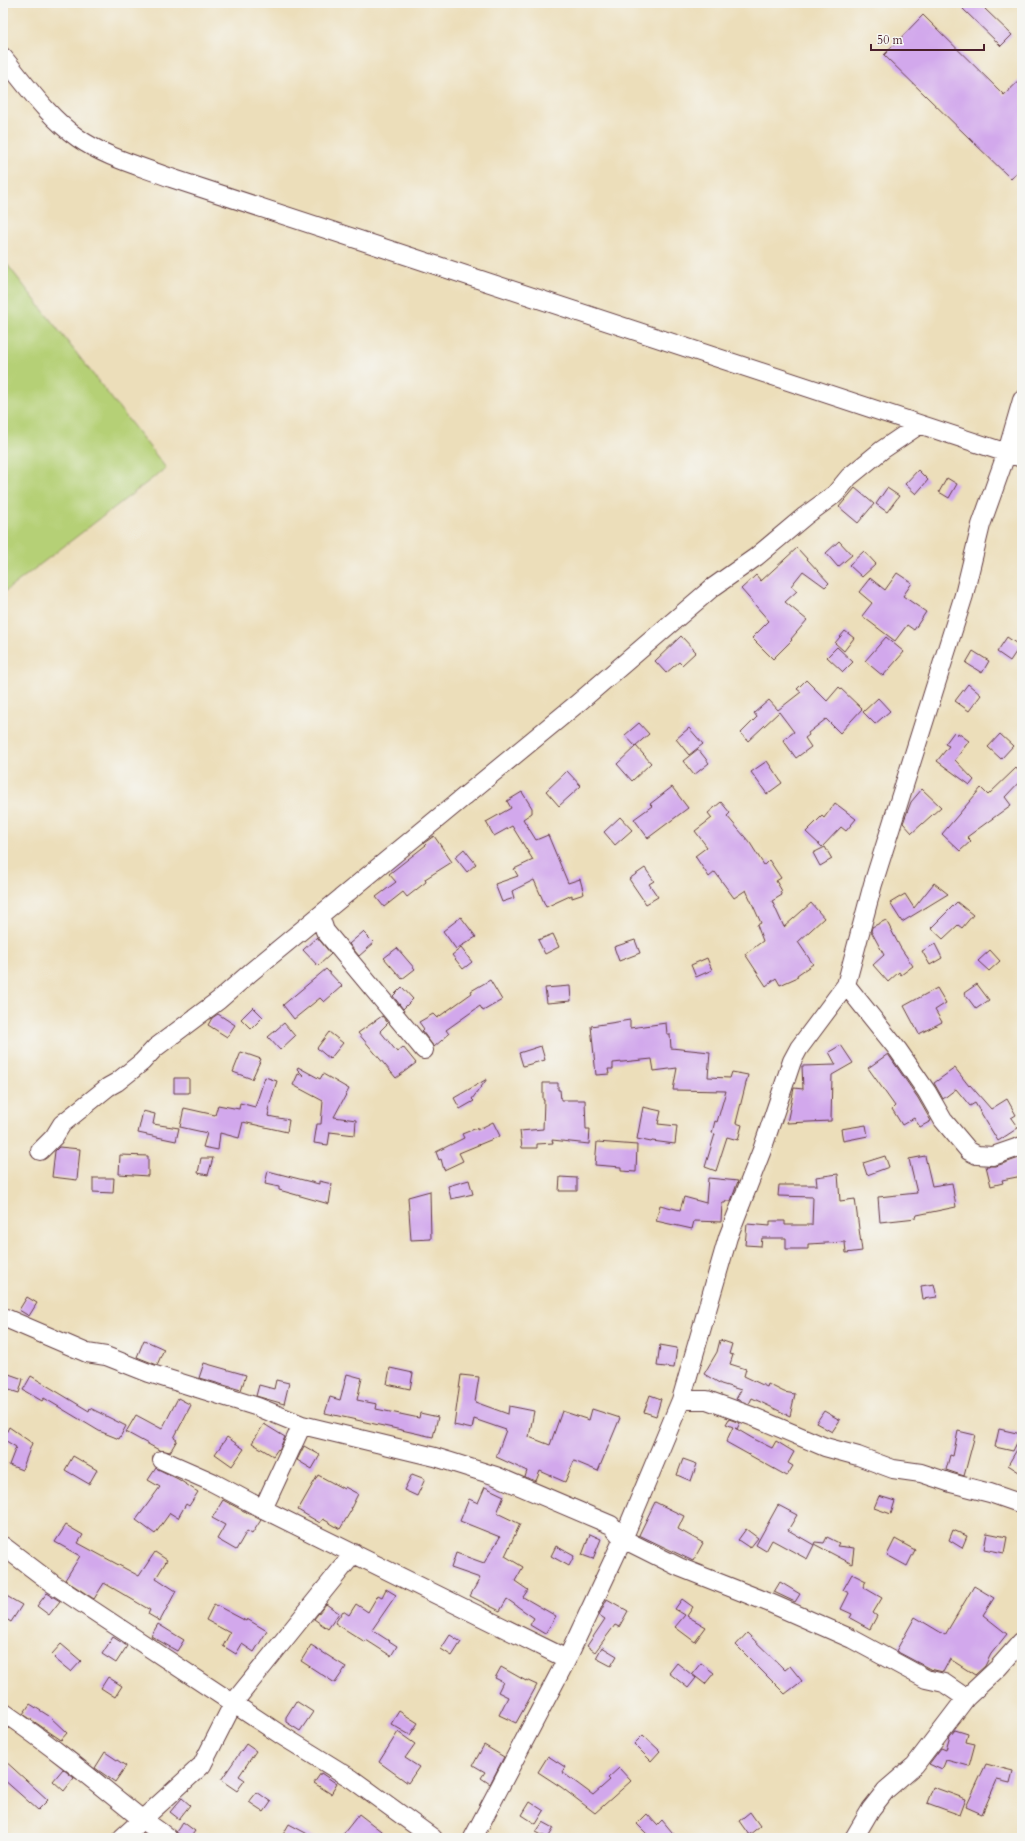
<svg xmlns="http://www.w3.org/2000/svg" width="1025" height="1841" font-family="Cardo,serif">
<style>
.green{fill:#b5d076;stroke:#807850}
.building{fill:#d2a8ec}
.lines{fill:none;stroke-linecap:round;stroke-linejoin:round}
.minor-casing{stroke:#623c40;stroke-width:20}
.minor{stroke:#fff;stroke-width:18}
</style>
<rect width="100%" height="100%" fill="#f6f6f2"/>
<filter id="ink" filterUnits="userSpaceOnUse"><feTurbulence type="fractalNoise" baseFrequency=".025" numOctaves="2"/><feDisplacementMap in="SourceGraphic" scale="8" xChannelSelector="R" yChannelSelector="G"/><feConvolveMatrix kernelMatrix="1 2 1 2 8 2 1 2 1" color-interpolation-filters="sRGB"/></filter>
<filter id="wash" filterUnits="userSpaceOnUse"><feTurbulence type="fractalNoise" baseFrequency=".012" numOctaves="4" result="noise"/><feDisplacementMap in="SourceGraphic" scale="16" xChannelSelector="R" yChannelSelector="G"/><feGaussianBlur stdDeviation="0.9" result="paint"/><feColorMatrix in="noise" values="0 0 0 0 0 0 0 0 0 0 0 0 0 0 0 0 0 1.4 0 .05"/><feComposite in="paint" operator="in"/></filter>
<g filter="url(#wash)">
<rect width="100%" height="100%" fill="#ecdeba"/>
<path class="green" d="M3 259 166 468 3 593Z"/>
<g id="blocks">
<path class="building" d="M969 3H991L985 9 1012 35 1001 46 963 9Z
M923 15 1004 95 1022 78V167L1011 179 884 55Z
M918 470 928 480 916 494 905 484Z
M947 478 957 484 949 498 939 492Z
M855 488 874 504 858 523 839 507Z
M887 488 899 496 887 512 876 504Z
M839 541 852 555 838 567 826 553Z
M797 548 829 583 825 587 803 571 791 586 797 591 785 602 807 620 791 639 792 640 773 659 752 638 769 621 741 589 756 575 761 581Z
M864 551 876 564 862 577 849 565Z
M897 573 912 583 903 596 926 612 914 630 907 625 895 641 862 616 872 603 859 592 870 578 885 590Z
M845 631 854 638 844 651 835 643Z
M681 636 696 652 682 665 679 662 666 673 655 661Z
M886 637 904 652 883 676 865 661Z
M1007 637 1020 646 1010 661 997 652Z
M837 647 853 662 843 672 827 657Z
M973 651 989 661 982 673 966 663Z
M806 680 827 701 839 687 862 709 840 733 826 719 808 733 809 735 805 738 811 747 796 758 783 740 794 732 779 712 748 741 741 733 757 717 754 713 769 700 778 710 801 692 797 689Z
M968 684 981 695 969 711 955 701Z
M878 698 890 711 875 724 863 712Z
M639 723 649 734 635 746 625 735Z
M689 728 703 744 689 755 676 739Z
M954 732 957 735 958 733 969 741 955 760 974 780 970 785 937 761 949 746 945 744Z
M1000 734 1013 746 1001 759 988 747Z
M636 746 651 763 632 781 617 764Z
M698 749 709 763 694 775 683 761Z
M767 761 782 783 767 794 751 772Z
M1016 768 1022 775V779L1005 797 1011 805 967 837 971 841 960 851 942 834 981 788 988 795Z
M567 771 581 786 559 806 546 791Z
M672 787 688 808 648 838 634 819 652 806 650 804Z
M922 789 941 807 912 833 903 823 911 802Z
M522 792 532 808V813L523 819 536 840 548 835 568 883 580 879 584 894 572 898V895L546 907 534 880 512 891 514 898 502 902 495 884 518 876 514 869 533 860 512 826 494 836 486 822 511 808 507 801Z
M721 802 730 813 727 816 750 843 764 865 769 860 781 878 776 881 782 891 780 892 782 895 772 901 784 927 811 903 824 918 798 942 813 964 797 975 798 977 780 985 776 978 766 986 745 954 763 941 757 925 761 923 746 890 734 898 715 872 709 877 695 856 707 847 695 831 712 818 708 813Z
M835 803 856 819 846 831 841 827 822 847 806 832 822 816 824 818Z
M620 817 632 830 615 845 604 832Z
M434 836 452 862 425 879 426 882 407 897 403 892 384 907 376 897 396 882 389 874 426 845 424 843Z
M825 847 832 859 820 866 813 853Z
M464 849 476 864 467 872 455 857Z
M645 868 654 881 649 884 658 897 646 904 629 879Z
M934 883 948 894 902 922 890 903 905 894 914 908Z
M957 902 973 915 962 928 958 925 943 939 931 928Z
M461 917 476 937 456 949 443 931Z
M886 920 900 947 913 966 901 975 899 972 888 982 873 965 884 955 871 931 872 927Z
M363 932 374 943 359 956 349 944Z
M553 934 559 947 545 954 538 940Z
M317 937 331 954 318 966 303 950Z
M635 940 640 953 619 961 614 947Z
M935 944 942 958 930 965 922 951Z
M397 948 415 969 402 979 384 958Z
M461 948 472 962 463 969 452 955Z
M990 950 1000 961 989 971 978 961Z
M707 958 712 970 696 977 691 965Z
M326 969 342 986 324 1002 320 998 294 1019 283 1005Z
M490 980 502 1000 483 1011 480 1006 446 1030 449 1034 434 1047 422 1031 424 1029 419 1022 433 1014 437 1018 472 993 471 991Z
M977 984 989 1000 976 1009 964 993Z
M570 986 571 1001 547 1003 545 988Z
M402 987 413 999 403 1009 393 996Z
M937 988 946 1003 935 1010 942 1022 919 1034 904 1006Z
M253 1007 263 1017 251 1029 241 1019Z
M218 1014 235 1025 227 1037 208 1025 212 1018Z
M382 1016 388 1023 380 1031 397 1052 403 1047 416 1063 396 1078 358 1033Z
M630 1020V1028L666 1023 667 1034H670L671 1048 710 1052 708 1077 730 1078 732 1072 748 1075 736 1123 742 1125 738 1140 727 1137 716 1171 705 1167 715 1134 712 1133 715 1121 717 1122 726 1091 673 1090 677 1068 654 1071 652 1059 613 1063V1069H608L609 1074 596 1075 591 1026Z
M284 1023 295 1036 280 1050 268 1037Z
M329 1032 343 1043 330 1059 317 1048Z
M841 1045 853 1063 832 1075 831 1121 787 1123 794 1088 803 1089 802 1066 836 1065 829 1052Z
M541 1046 545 1060 523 1066 519 1053Z
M241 1052 261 1059 252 1079 233 1072Z
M888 1054 918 1098 931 1121 920 1127 914 1118 902 1125 892 1109 895 1106 868 1068Z
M298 1067 320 1079 323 1074 349 1089 334 1117 356 1120 355 1135 330 1132 328 1145 314 1143 317 1124H321L323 1101 293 1085 298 1074 304 1076 297 1069Z
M955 1068 969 1086 970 1085 991 1109 1007 1099 1016 1115 1011 1118 1018 1128 998 1141 975 1103 970 1106 956 1089 943 1099 934 1083Z
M265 1077 277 1081 268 1110 269 1111 268 1116 289 1120 287 1132 243 1122 239 1138 220 1133 218 1150 203 1147 207 1133 180 1127 184 1108 215 1115 218 1105 239 1109 240 1103 255 1107Z
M174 1078H189V1093H174Z
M487 1079 472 1099 474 1101 460 1109 454 1098Z
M543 1083H558V1090H560L561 1100H585L586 1129H590L589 1144 552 1140 553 1143 537 1144V1148H522L520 1131 543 1129 544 1100H543Z
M643 1107 661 1111 658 1124 677 1126 675 1144 652 1141 651 1142 637 1139Z
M143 1111 155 1114 153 1124 179 1128 176 1141 138 1133Z
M493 1122 500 1136 459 1153 463 1161 444 1170 441 1159 439 1160 436 1152 464 1138 462 1134 477 1128V1130Z
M866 1125 868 1136 843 1141 841 1129Z
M597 1142 637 1145 636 1172 621 1171V1167L595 1165Z
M59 1147 80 1149 77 1180 52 1177 55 1151Z
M120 1155 148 1156V1176L119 1174Z
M885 1156 889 1167 867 1175 863 1163Z
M925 1156 932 1186 952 1183 956 1207 917 1215 916 1218 880 1222 878 1197 917 1193 909 1159Z
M1022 1157V1176L1002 1180 1003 1183 991 1186 986 1166H996Z
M201 1158H213L208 1175 198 1173Z
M268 1171 319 1184V1181L332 1184 329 1204 279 1190V1187L265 1184Z
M838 1174 840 1201 855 1199 862 1251 846 1253 845 1242 808 1244V1249H786V1238H762L761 1246 745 1245 747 1224 770 1226V1221H785V1225H812L813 1197 778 1196 779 1185H817L816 1177Z
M560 1177 577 1178V1191H559Z
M93 1178H114L113 1193 93 1192Z
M708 1178 738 1181 731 1201H726L725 1203H722L721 1222 694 1221 692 1229 656 1221 660 1205 680 1210 684 1197 706 1203Z
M469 1180 473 1194 451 1199 448 1186Z
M430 1191 431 1239 411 1240 408 1197Z
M934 1284 937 1297 923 1299 921 1286Z
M27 1297 37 1303 29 1316 19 1310Z
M144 1340 164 1349 157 1365 137 1357Z
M720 1340 732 1344 729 1354 733 1355 730 1364 746 1369 744 1376 767 1387 768 1384 784 1392 795 1394 790 1416 752 1398 749 1404 736 1399 741 1390 721 1384 704 1374 717 1352Z
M660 1345 677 1348 674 1368 657 1366Z
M204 1363 246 1375 241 1390 199 1378Z
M390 1368 413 1373 410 1389 387 1384Z
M3 1372 23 1379 19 1393 3 1388Z
M347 1374 362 1378 357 1400 377 1404 376 1409 419 1418 420 1413 438 1417 433 1437 325 1413 330 1397 340 1400Z
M461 1375 479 1377 475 1402 508 1414 509 1406 534 1411 529 1437 550 1445 562 1411 589 1420 592 1409 620 1418 598 1471 574 1461 565 1482 540 1471 536 1481 525 1477 527 1471 496 1457 506 1430 474 1419 472 1429 454 1425Z
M31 1376 89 1411 90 1408 126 1426 119 1439 99 1431 44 1398 42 1401 23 1390Z
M276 1380 289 1383 284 1404 256 1396 259 1385 274 1389Z
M650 1395 661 1399 656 1416 644 1412Z
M178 1398 191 1405 174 1438 177 1440 170 1452 159 1450 126 1432 136 1415 162 1429Z
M824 1411 840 1420 832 1432 816 1423Z
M729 1419 740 1423 737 1429 735 1428 752 1438 772 1448 776 1441 794 1452 788 1463 793 1466 787 1476 726 1442 733 1427 726 1424Z
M264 1424 285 1437 279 1450 278 1449 273 1456 252 1443Z
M9 1427 32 1443 22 1470 9 1465 16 1447 3 1439Z
M999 1429 1021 1434 1013 1451 995 1447Z
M958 1431 975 1435 964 1476 946 1470 950 1455 953 1456Z
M227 1437 244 1449 232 1466 215 1454Z
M1022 1441V1474L1008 1465Z
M304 1446 320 1455 312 1469 297 1460Z
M73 1456 97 1470 89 1484 65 1470Z
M683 1459 697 1464 691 1481 677 1475Z
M156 1468 178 1479 198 1492 189 1506 186 1504 178 1518 170 1513 155 1534 136 1520 160 1487 148 1480Z
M412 1474 425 1479 417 1496 404 1490Z
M318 1475 344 1489 345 1487 358 1494 351 1508 352 1509 340 1529 323 1519 320 1523 298 1510Z
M485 1487 504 1496 497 1513 520 1524 505 1556 523 1567 515 1581 528 1590 523 1597 556 1616 545 1634 530 1625 534 1618 507 1599 500 1611 470 1596 480 1578 451 1568 456 1553 484 1563 500 1537 460 1521 469 1499 478 1503Z
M879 1496 895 1501 891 1514 874 1508Z
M223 1500 261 1520 252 1534 247 1531 236 1550 217 1539 225 1525 212 1518Z
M655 1502 684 1516 678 1529 703 1543 693 1561 639 1535Z
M778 1505 797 1515 788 1530 814 1545 807 1559 772 1540 766 1551 756 1545Z
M66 1525 83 1535 78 1543 139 1576 155 1552 167 1560 156 1578 176 1591 160 1621 148 1614 150 1610 104 1583 94 1599 65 1580 80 1556 55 1542Z
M746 1529 758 1538 750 1548 738 1540Z
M953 1530 967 1536 962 1548 949 1540Z
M987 1533 1007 1537 1004 1553 984 1549Z
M590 1534 601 1539 593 1559 582 1555Z
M827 1537 839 1543 837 1546 854 1548 852 1564 814 1544 815 1542 824 1543Z
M895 1539 915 1550 907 1566 887 1555Z
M556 1546 574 1556 569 1566 551 1556Z
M852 1574 866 1581 863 1587 882 1598 873 1613 877 1616 870 1629 850 1618 852 1614 841 1609 849 1593 843 1590Z
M780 1582 800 1594 795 1602 774 1592Z
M974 1586 994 1598 983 1615 1007 1634 991 1654 985 1666 975 1675 950 1659 943 1672 930 1669 896 1651 915 1617 945 1635Z
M386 1589 396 1595 372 1630 397 1646 391 1656 366 1640 365 1642 335 1623 343 1611 349 1615 356 1604 368 1612 378 1595 382 1597Z
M47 1593 60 1601 49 1615 37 1606Z
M3 1594 22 1605 11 1622 3 1617Z
M607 1599 628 1611 619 1627 615 1625 595 1652 587 1646 605 1619 599 1615Z
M682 1599 693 1607 687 1616 706 1627 695 1642 675 1627 685 1615 675 1609Z
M214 1604 246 1621 247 1619 267 1631 254 1652 242 1644 236 1654 223 1646 230 1633 206 1620Z
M326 1604 339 1613 328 1629 314 1619Z
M158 1624 184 1640 177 1651 151 1636Z
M747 1633 785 1670 790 1666 802 1681 785 1694 736 1645Z
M450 1635 461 1642 452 1656 441 1649Z
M113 1637 127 1646 116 1663 102 1654Z
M61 1644 81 1661 71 1672 54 1658 55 1657 52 1654Z
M311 1645 346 1667 335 1683 301 1661Z
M602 1647 617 1656 611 1666 596 1658Z
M677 1663 696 1678 688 1688 669 1673Z
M701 1663 714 1673 705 1684 692 1674Z
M501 1667 526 1681V1680L537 1685 516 1723 499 1715 508 1697 498 1692 503 1682 495 1678Z
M108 1677 122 1686 115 1697 101 1688Z
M296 1701 313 1712 300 1731 286 1722V1717Z
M30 1704 49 1716 67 1733 61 1740 23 1714Z
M399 1711 418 1723 410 1735 391 1724Z
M955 1730 968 1734 966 1742 975 1744 969 1766 946 1760 942 1770 929 1764 941 1748 946 1750 950 1736Z
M398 1732 415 1744 405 1758 419 1767 408 1783 379 1762Z
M643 1735 660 1751 651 1761 634 1744Z
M246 1744 256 1751 239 1776 245 1780 237 1791 221 1780Z
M484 1745 504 1757 490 1784 481 1778 485 1772 473 1765Z
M105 1752 126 1766 115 1782 95 1768Z
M548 1756 565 1767 562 1772 593 1795 610 1780 608 1778 619 1768 631 1781 595 1813 561 1787 538 1772Z
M3 1759 48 1800 38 1810 3 1779Z
M986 1764 1013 1771 1010 1783 997 1780 982 1814 966 1807Z
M63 1769 74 1778 64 1791 53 1781Z
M321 1773 337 1784 331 1794 314 1783Z
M933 1787 966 1799 960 1815 927 1803Z
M257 1792 271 1802 264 1812 249 1802Z
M182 1798 190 1805 179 1819 170 1812Z
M530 1802 544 1811 536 1824 522 1815Z
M750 1812 760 1826 749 1835 739 1821Z
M359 1814 390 1838H340Z
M647 1814 657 1825 662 1820 677 1838H643L647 1834 637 1824Z
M183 1822 195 1831 190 1838H185L176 1832Z
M543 1822 554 1828 548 1838 536 1832Z
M289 1824 315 1838H281Z"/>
</g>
</g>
<g filter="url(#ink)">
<use href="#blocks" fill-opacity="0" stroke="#623c40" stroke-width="1"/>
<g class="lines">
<defs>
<path id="minor" d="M3 57C26 85 48 117 78 138 105 157 140 166 171 178L1022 458
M320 916 325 931 424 1050
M846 985 898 1050 927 1092 943 1120 969 1151 977 1155 993 1156 1022 1146
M40 1151 54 1137 62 1124 108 1087 117 1082 142 1062 155 1048 219 1000 251 972 578 703 712 588 756 557 805 516 835 494 849 477 882 450 919 425
M3 1317 87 1353 106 1356 149 1373 258 1407 302 1425 435 1457 496 1476 611 1525 623 1539 679 1567 770 1603 852 1639 926 1679 944 1683 966 1698
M681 1400H707L754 1417 825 1447 858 1456 893 1469 921 1473 951 1483 990 1493 1022 1504
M162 1460 212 1482 263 1509 567 1659
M263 1509 302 1425
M3 1546 53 1584 281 1735 352 1779 433 1838
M3 1712C48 1743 91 1778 134 1813 145 1822 157 1829 168 1838
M122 1838 202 1765 234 1702 354 1553
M473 1838 567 1659 623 1539 681 1400 728 1237 762 1150 792 1061 799 1048 846 985 873 884 964 595 981 525 1007 452 1022 400
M854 1838 871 1809 886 1790 915 1765 966 1698 998 1668 1022 1641"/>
</defs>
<use href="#minor" class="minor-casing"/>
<use href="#minor" class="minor"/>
</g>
</g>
<rect width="1025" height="1841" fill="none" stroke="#f6f6f2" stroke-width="16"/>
<path d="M871 44v6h113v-6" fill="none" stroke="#4a1f2b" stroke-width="2"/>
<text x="877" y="44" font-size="12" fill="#4a1f2b" stroke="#f6f6f2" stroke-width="3" paint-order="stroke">50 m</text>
</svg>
